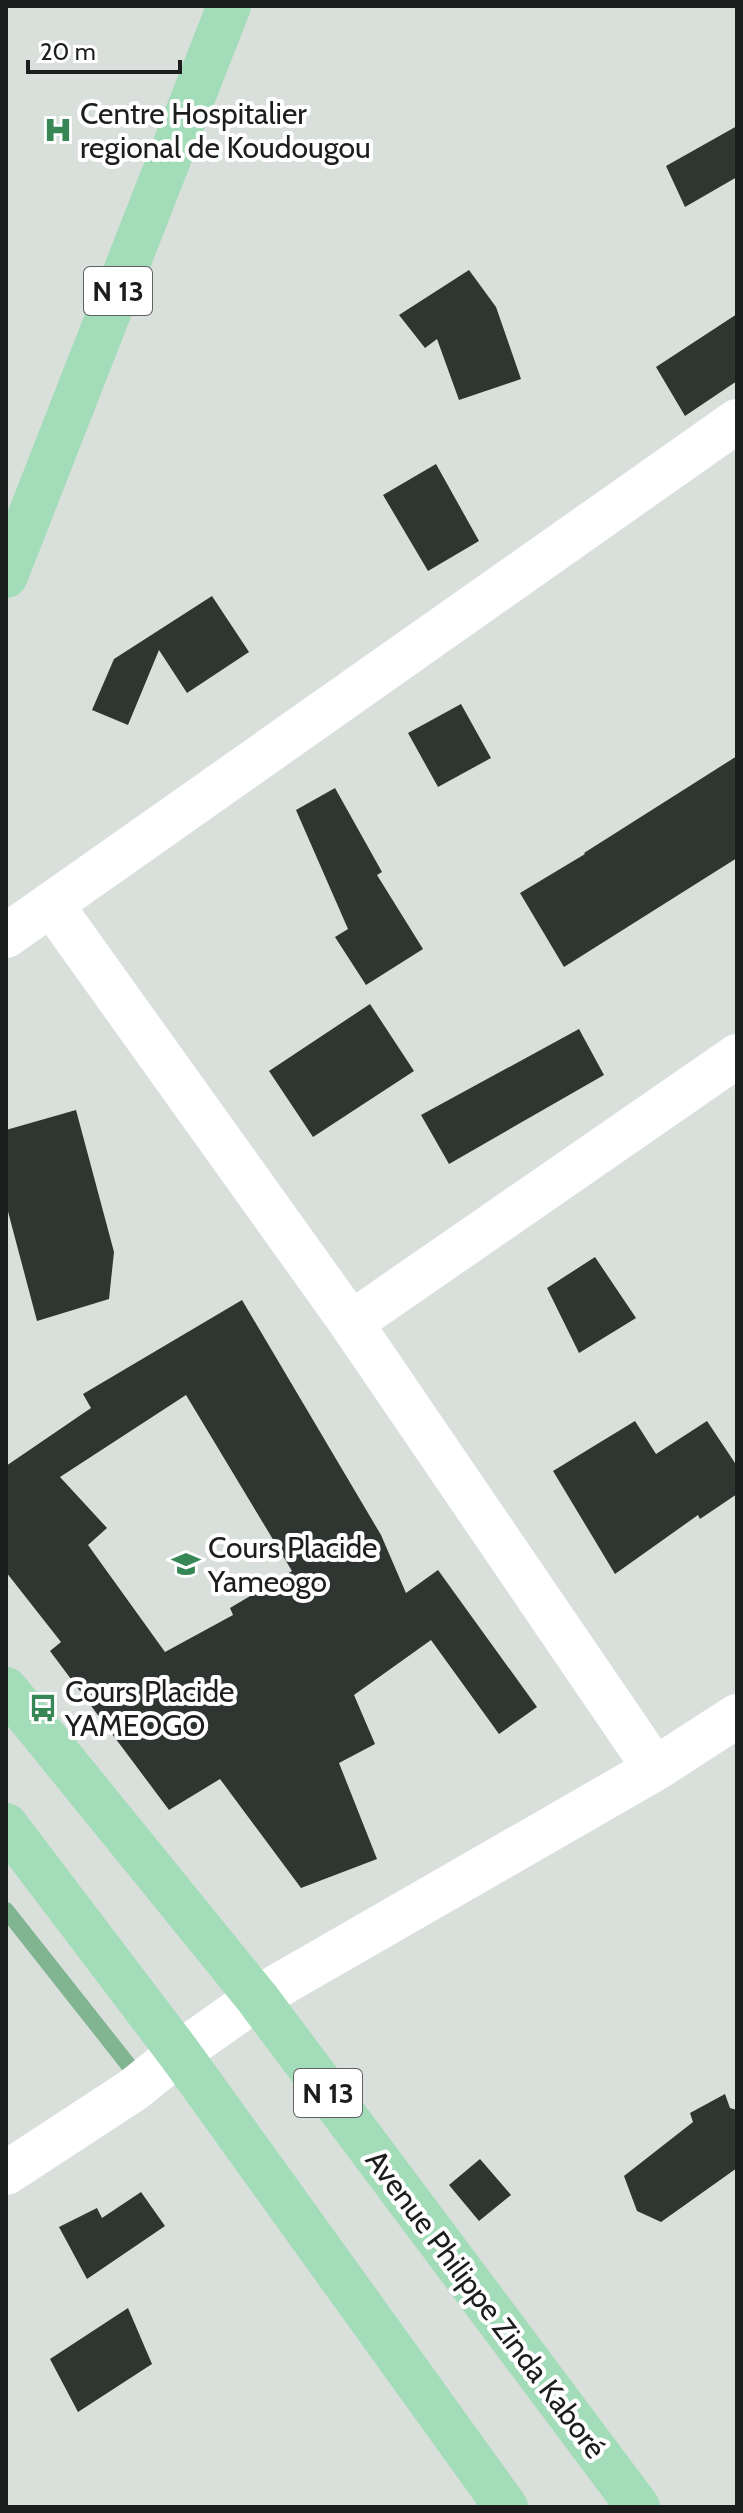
<svg xmlns="http://www.w3.org/2000/svg" width="743" height="2513" font-family="Cabin,sans-serif">
<style>
.lines{fill:none;stroke-linecap:round;stroke-linejoin:round}
.stream{stroke:#81b591;stroke-width:16}
.building{fill:#2f3531;fill-rule:evenodd}
.street{stroke:#fff;stroke-width:44}
.primary{stroke:#a3dcb8;stroke-width:44}
.labels{text-anchor:middle;dominant-baseline:central;stroke-width:8;stroke-linejoin:round;paint-order:stroke}
.shield{fill:#fff;stroke:#606261;stroke-width:2}
.shield-label{font-size:28px;font-weight:bold;fill:#1c1e1d}
.poi-label{font-size:30px;fill:#1c1e1d;stroke:#fff;text-anchor:start}
.street-label{font-size:30px;fill:#1c1e1d;stroke:#fff}
</style>
<rect width="100%" height="100%" fill="#d9e0db"/>
<g class="lines">
<path class="stream" d="M6 1910 130 2067"/>
</g>
<path class="building" d="M737 126V177L685 207 666 166Z
M469 270 496 307 521 379 459 400 437 339 425 348 399 315Z
M737 314V381L685 416 656 367Z
M436 464 479 541 428 571 383 495Z
M212 596 249 652 187 693 159 650 128 725 92 710 114 659Z
M461 704 491 758 438 787 408 733Z
M737 756V858L564 967 520 893 585 854 584 853Z
M335 788 382 872 377 875 423 949 366 985 335 937 348 929 296 810Z
M370 1004 414 1071 313 1137 269 1071Z
M579 1029 604 1075 449 1164 421 1115Z
M76 1110 114 1252 109 1299 37 1321 6 1204V1130Z
M595 1257 636 1318 579 1353 547 1288Z
M242 1300 381 1535 406 1593 438 1570 537 1707 499 1734 431 1640 354 1695 375 1744 339 1763 377 1859 301 1888 220 1779 169 1810 50 1651 61 1642 6 1572V1466L91 1408 83 1394ZM186 1395 292 1571 230 1608 233 1615 165 1652 88 1545 107 1528 60 1477Z
M635 1421 656 1454 707 1421 737 1466V1494L700 1519 698 1515 615 1574 553 1471Z
M725 2094 730 2108 737 2110V2168L661 2222 637 2211 624 2176 693 2122 690 2113Z
M480 2159 511 2195 479 2221 449 2185Z
M141 2192 165 2226 87 2279 59 2227 97 2208 102 2218Z
M128 2308 152 2364 78 2412 50 2359Z"/>
<g class="lines">
<path class="street" d="M51 904 351 1323 655 1769
M6 936 737 421
M351 1323 737 1056
M6 2173 133 2090 179 2053 257 1998 655 1769 737 1716"/>
<path class="primary" d="M6 576 229 6
M6 1689 257 1998 638 2507
M6 1825 179 2053 506 2507"/>
</g>
<defs>
<symbol id="hospital-bare" viewBox="-9 -9 18 18"><path d="M-5-5h3v3.5h4V-5h3V5h-3V1.5h-4V5h-3Z" fill="#378656" stroke="#fff" stroke-width="2.5" paint-order="stroke"/></symbol>
<symbol id="school-bare" viewBox="-9 -9 18 18"><path d="M0-5L7-2L0 1L-7-2ZM-4 1L0 2.5L4 1V4Q0 6-4 4Z" fill="#378656" stroke="#fff" stroke-width="2.5" paint-order="stroke"/></symbol>
<symbol id="bus-bare" viewBox="-9 -9 18 18"><path d="M-5-6H5V4H4V6H2V4H-2V6H-4V4H-5ZM-3.5-4V0h7V-4ZM-3.5 1.2v1.5H-2V1.2ZM2 1.2v1.5H3.5V1.2Z" fill="#378656" stroke="#fff" stroke-width="2.5" paint-order="stroke"/></symbol>
</defs>
<g fill-rule="evenodd">
<use href="#hospital-bare" x="38" y="110" width="40" height="40"/>
<use href="#school-bare" x="166" y="1544" width="40" height="40"/>
<use href="#bus-bare" x="23" y="1688" width="40" height="40"/>
</g>
<g class="labels">
<g class="shield">
<rect x="84" y="267" width="68" height="48" rx="6"/>
<rect x="294" y="2069" width="68" height="48" rx="6"/>
</g>
<g class="shield-label">
<text x="118" y="291">N 13</text>
<text x="328" y="2093">N 13</text>
</g>
<g class="poi-label">
<text x="80" y="113">Centre Hospitalier<tspan x="80" dy="34">regional de Koudougou</tspan></text>
<text x="208" y="1547">Cours Placide<tspan x="208" dy="34">Yameogo</tspan></text>
<text x="65" y="1691">Cours Placide<tspan x="65" dy="34">YAMEOGO</tspan></text>
</g>
<g class="street-label">
<text transform="translate(486 2304) rotate(53)">Avenue Philippe Zinda Kaboré</text>
</g>
</g>
<rect width="743" height="2513" fill="none" stroke="#1c1e1d" stroke-width="16"/>
<path d="M28 60v12h152v-12" fill="none" stroke="#1c1e1d" stroke-width="4"/>
<text x="40" y="60" font-size="24" fill="#1c1e1d" stroke="#ffffff" stroke-width="6" paint-order="stroke">20 m</text>
</svg>
